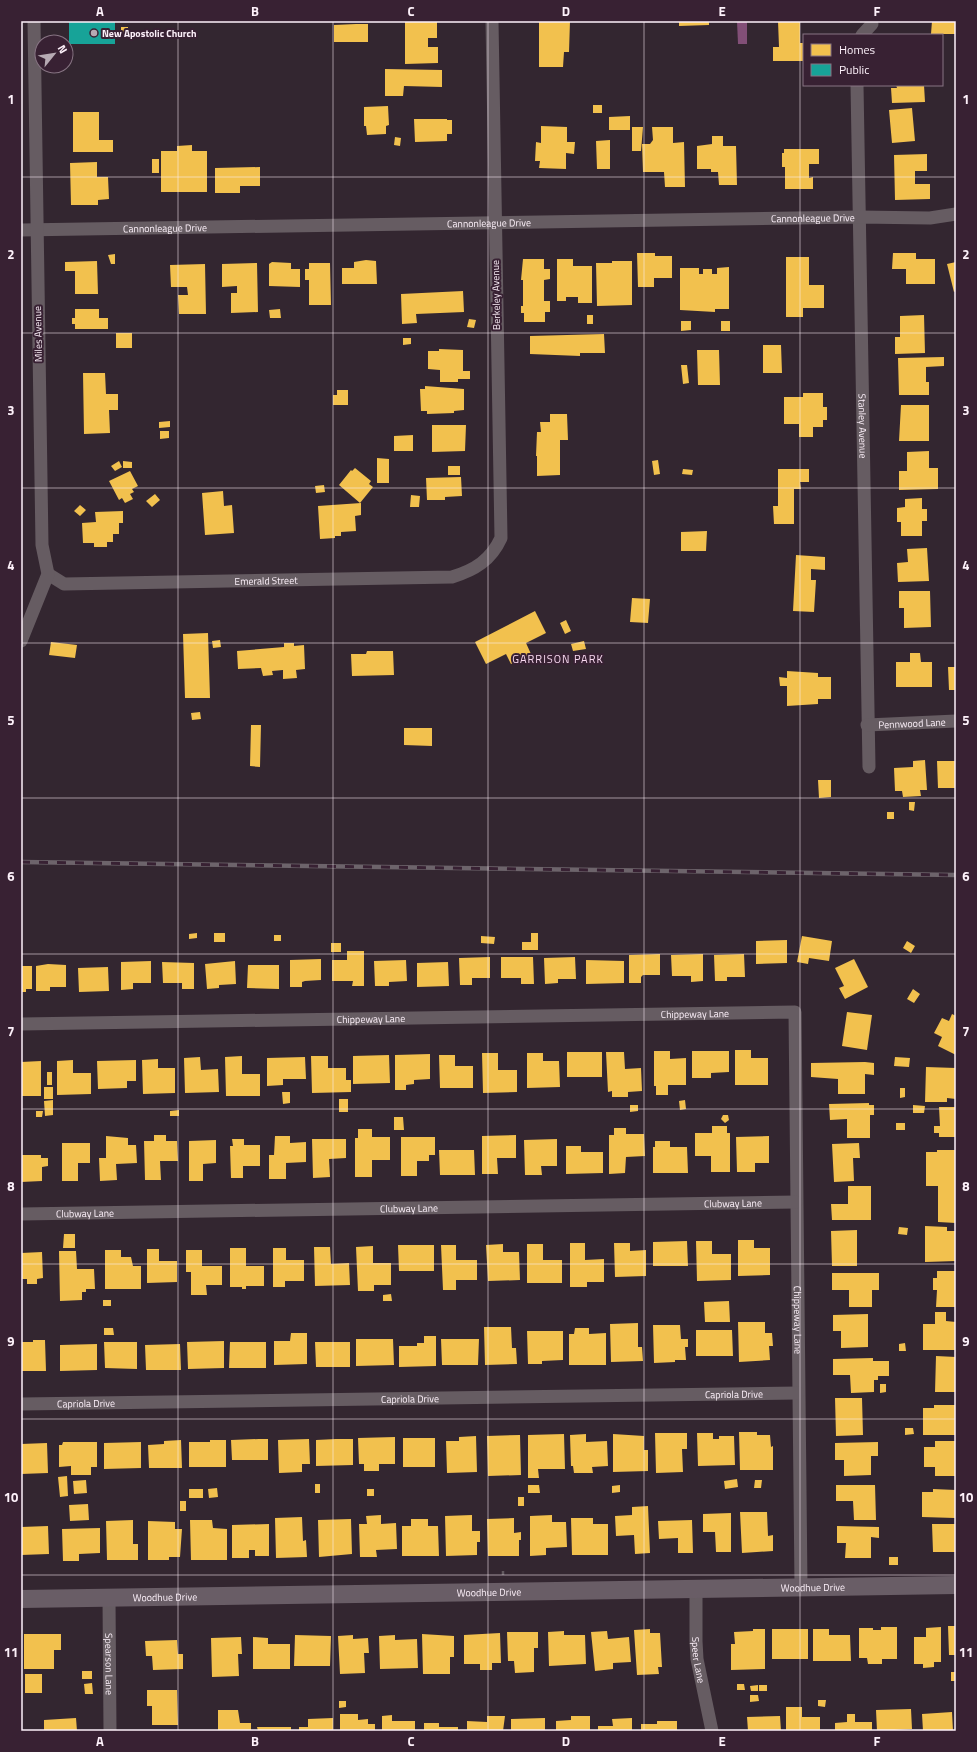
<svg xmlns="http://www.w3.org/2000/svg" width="977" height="1752" font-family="'Titillium Web',sans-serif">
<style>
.water{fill:#824f77}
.homes{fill:#f2c14e}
.public{fill:#17a398}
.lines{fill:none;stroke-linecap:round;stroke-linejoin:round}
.path{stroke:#635a60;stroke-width:2.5;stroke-dasharray:4 2;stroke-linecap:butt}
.street{stroke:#665c62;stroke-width:13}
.secondary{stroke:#695d66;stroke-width:18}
.rail-casing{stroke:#6d646b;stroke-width:4.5}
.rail{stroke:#382133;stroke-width:3;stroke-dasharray:9;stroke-linecap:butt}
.grid{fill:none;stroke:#fdf1fa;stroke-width:1;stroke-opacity:0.55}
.poi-dot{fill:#b6aab3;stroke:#382133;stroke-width:1.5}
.labels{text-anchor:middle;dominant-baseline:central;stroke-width:4;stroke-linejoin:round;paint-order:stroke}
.poi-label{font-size:10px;font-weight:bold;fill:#fdf1fa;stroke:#382133;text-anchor:start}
.street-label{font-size:10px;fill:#fdf1fa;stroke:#382133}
.neighbourhood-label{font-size:11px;letter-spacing:1px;fill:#f8d9f0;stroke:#382133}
.neatline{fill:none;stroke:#fdf1fa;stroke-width:1.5}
.grid-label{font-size:13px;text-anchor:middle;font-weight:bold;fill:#fdf1fa}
</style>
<rect width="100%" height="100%" fill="#332630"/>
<path class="water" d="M737 21H747V44H738Z"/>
<path class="homes" d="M405 21H437V38H428V47H438V63L405 64Z
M539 21H570L569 52H564L563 67H539Z
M679 21H709V25L679 26Z
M778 21H800V43H804V61H773V47H779Z
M932 21H955V34H931Z
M356 24H368V42H334V25Z
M121 27H128V34H121Z
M385 69 442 70V87L404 86 403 96H385Z
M896 85H924L925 102 892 103 891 88H897Z
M593 105H602V113H593Z
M388 106 389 125 386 126V134L367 135 366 126H364V107Z
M912 108 915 141 892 143 889 110Z
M73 112H99V140H113V152H73Z
M630 116V130H609V117Z
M414 119H447V120H452V134H447V141L415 142Z
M541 126 567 127V142H575L574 154 566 153V169L539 168 540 161H535L536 142 541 143Z
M632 127H643L641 151H632Z
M652 127H673V143L684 142 685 187H665L664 172H643L642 144H650L653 140Z
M712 136H723V146H736L737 185H719L718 172H711V169H697V146L712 144Z
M395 137 401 138 400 146 394 145Z
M610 140V169H597L596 141Z
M192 145V151H207V192H161V151H177V146Z
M784 149H819V164H809V178L813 177V189H785V167H782V153H784Z
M927 154V171H915V184H930V199L895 200 894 155Z
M152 159H159V173H152Z
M97 162V177H108L109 199 98 200V205H71L70 163Z
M260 167V186H240V193H215V168Z
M637 253H655V256H672V278H654V287H638Z
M893 253H916V259H935V284H906V269H892Z
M115 254V264H111L108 255Z
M786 257H809V285H824V308H803V317H786Z
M523 259H544V269H550V279L544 280V301H550V312H545V322H524V313H521V306H523V280H521Z
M557 259H573V266H592V303H578V297H566V301H557Z
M366 260 376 261 377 284H342V268H354V262Z
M97 261 98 294H75V271H65V262Z
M612 261H632V305L597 306 596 263H612Z
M272 262 291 263V269H300V287L269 286V264Z
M956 262V291L954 292 947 264Z
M257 263 258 312 231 313V293H237V286L222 287V264Z
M309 263H330L331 305H309V280H305V269H309Z
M205 264 206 314H179L178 295H188L187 287H171L170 265Z
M729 267V309H715V312L680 310V268H699V274H703V269H712V274H717V268Z
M463 291 464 312 416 314 417 323 402 324 401 294Z
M75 309H99V318H108V329H75V324H72V318H75Z
M280 309 281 318H270L269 310Z
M587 315H593V324H587Z
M924 315 925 353 895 354V337H900V316Z
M469 319 476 320 474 328 467 327Z
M681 321H691V330L681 331Z
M721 321H730V331H721Z
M116 333H132V348H116Z
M604 334 605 353H580V356L530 354V336Z
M403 338H411V344L403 345Z
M763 345H781L782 373H763Z
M439 349 463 350V371H470V379H458V382H440V370L428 369V351H439Z
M697 350H719L720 385H698Z
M944 357V366L926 367V382H929V395H899L898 358Z
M681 365H687L689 383 683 384Z
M83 373H105L106 394H118V410H109L110 433 84 434Z
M425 386 464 389V410L454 411V413L427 414V411H421L420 389H425Z
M337 390H348V405H333V395H337Z
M803 393H823V407H827V420H823V427H813V437H799V424H784V397H803Z
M901 405H929V441H899Z
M550 414H567L568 440H560V475L537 476V456H536L537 432H541L540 422H550Z
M170 421V427L159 428V422Z
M432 425H466L465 451 432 452Z
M160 431H169V438L160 439Z
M413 435V451H394V436Z
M929 451V468H938V489L899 490V471H907V452Z
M377 458 389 459V483H377Z
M658 460 660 474 654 475 652 461Z
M119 461 122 467 115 471 111 466Z
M123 461 132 462V468H123Z
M448 466H460V475H448Z
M355 468 371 481 369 484 373 487 360 503 339 485 351 470 352 471Z
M683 469 693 470 692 475 682 474Z
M778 469H809V482H800L801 489H794V524H774L773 506H778Z
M130 471 138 486 132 489 134 492 130 494 133 499 125 503 122 498 119 500 109 481Z
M461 477 462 496 445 497V500H427L426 478Z
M324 485 325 492 316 493 315 486Z
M223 491 224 506 232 505 234 533 205 535 202 493Z
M155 494 160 500 152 507 146 501Z
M411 495 420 496 419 507H410Z
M922 498V509H927V521H922V536H901V522H897V508L905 507V499Z
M361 503V515L355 516 356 531 341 532V536H335V538L320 539 318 506Z
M80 505 86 510 80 516 74 511Z
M123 511V523H119V534H113V542H107V547H94V543H83L82 523 96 522 95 512Z
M707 531 706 551H681V532Z
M927 548 929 581 898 582 897 563 908 562 907 549Z
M796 555 825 557V570L811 569V580H816L814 612 793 611Z
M899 591H930L931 627 904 628V608H899Z
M632 598 650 599 648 623 630 622Z
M535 611 546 633 526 643 531 654 511 664 506 654 486 664 475 642Z
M566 620 571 631 565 634 560 623Z
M208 633 210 698H185L183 634Z
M220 640 221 647 213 648 212 641Z
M584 641 586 649 573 651 571 644Z
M51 642 77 645 75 658 49 655Z
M284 643H294V646L304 645 305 669 296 670 297 678 283 679V670L272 671 273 675 263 676 261 668 238 669 237 651 284 647Z
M367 651H393L394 675 352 676 351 654H366Z
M910 653H920L921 662H932V687H896V662H910Z
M948 667H956V690H949Z
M787 671 818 673V677H831V699H818V704L787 706V686H780L779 677 787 678Z
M200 712 201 719 192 720 191 713Z
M251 725H261L260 767 250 766Z
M404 728H432V746L404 745Z
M925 760 927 790H920L921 796 903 797 902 791H895L894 768 913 767V761Z
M937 761H956V788H938Z
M818 780H831V797L819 798Z
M909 802H915L914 811 909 810Z
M887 812H894V819H887Z
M197 933V938L189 939V934Z
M214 933H225V942H214Z
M531 933H538V950H522V942H531Z
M274 935H281V941H274Z
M481 936 495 937 494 944 481 943Z
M802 936 832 941 829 961 809 958 808 964 797 962Z
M787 940V963L756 964V941Z
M907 941 915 946 911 953 903 948Z
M331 943H341V952H331Z
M347 951H364V986H352L353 981H332V960H347Z
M660 954V975H643L641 977V983H629V955Z
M703 954V981L691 982V976H672L671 955Z
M744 954 745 977H727V981H715L714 955Z
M490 957V978H472V985H460L459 958Z
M501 957H533L534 984H521V978H501Z
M575 957 576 979H558V983L545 984 544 958Z
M321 959V980L305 981 302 982V987H290V960Z
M854 959 868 987 845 999 839 988 844 986 835 968Z
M406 960 407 981 389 982V986H375L374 961Z
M586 960 624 961V983L586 984Z
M151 961V983H133V989L121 990V962Z
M235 961 236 984 219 985V988L207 989 205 964Z
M162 962 194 963V989H182V983H163Z
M448 962 449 986 417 987V963Z
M48 964 66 965V987H50V991H36V966Z
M248 965H279V989L247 988Z
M21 966H32V989H26V992H21Z
M108 967 109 991 79 992 78 968Z
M913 989 920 994 914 1003 907 999Z
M847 1012 872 1015 867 1050 842 1046Z
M952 1014 956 1016V1055L938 1046 942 1037 934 1033 942 1018 949 1021Z
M735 1050H751V1058H768V1085H735Z
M654 1051H670V1059L686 1058V1085H668V1095H656V1086H654Z
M692 1051H729V1072L711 1073V1078H692Z
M567 1052H602V1077H567Z
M606 1052H624L625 1069 641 1068 642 1091 628 1092V1097H612V1091L608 1092Z
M482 1053H498V1070H517V1092L483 1093Z
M527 1053H543V1061H559L560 1087 527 1088Z
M430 1054V1079L414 1080V1084L406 1085V1090H395V1055Z
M389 1055 390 1083 353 1084V1056Z
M439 1055H455V1066H473V1088H440Z
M242 1056V1074H260V1096H226L225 1057Z
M311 1056H328V1068H346V1080H351V1092L312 1093Z
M200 1057 201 1070 218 1069 219 1092 185 1093 184 1058Z
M305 1057 306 1079H283V1085L267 1086V1058Z
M895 1057 910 1058 909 1067 894 1066Z
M158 1059V1068H175V1093L143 1094 142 1060Z
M73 1060V1073H91V1094L57 1095V1061Z
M136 1060V1081H127V1088L98 1089 97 1061Z
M41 1061V1096H21V1062Z
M865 1062 874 1063V1075L865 1074V1094H838V1079L811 1077V1063Z
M926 1067 956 1068V1099L947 1098V1102H925Z
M47 1072H52V1085H47Z
M44 1087H53V1099H44Z
M900 1088H905V1097L900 1098Z
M282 1092H290V1103L283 1104Z
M339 1099H348V1112H339Z
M53 1100V1115L45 1116 44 1101Z
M685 1100 686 1109 680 1110 679 1101Z
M869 1103V1105H874V1115H870V1138H847V1119L830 1120 829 1104Z
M630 1105H638V1111L630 1112Z
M913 1105 925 1106 924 1113H913Z
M939 1107H956V1137H939V1133H934V1126H940Z
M179 1110V1116H170V1111Z
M36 1111H43L42 1117H36Z
M723 1115H728L729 1120 725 1123 721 1119Z
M394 1117H403L404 1130H394Z
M896 1123H905V1130H896Z
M712 1126H727V1133H730V1172H711V1156H695V1133H712Z
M614 1128H626V1134H644L645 1156 626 1157 625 1173 609 1174V1135H614Z
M358 1129H372V1137H390V1160H372V1177H355V1138H358Z
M154 1135H166V1141H177L178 1161H160L161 1180H145L144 1141H154Z
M516 1135V1158H497L498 1174H482V1136Z
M106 1136 128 1138V1145H136L137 1163 116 1164 117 1180 100 1181 99 1158H106Z
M275 1136H290V1143L306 1142V1162L286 1163V1179H269V1155H274Z
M769 1136V1163H755V1172H737L736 1137Z
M401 1137H435V1155H429V1161H417V1176H401Z
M232 1139H244V1145H260V1166H243V1178H231L230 1146H233Z
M312 1139H346V1158L329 1159 330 1177 313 1178Z
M557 1139V1166H541L542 1175H525L524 1140Z
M216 1140V1163L203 1164V1181H189V1141Z
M655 1141H670V1147H687L688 1173H653V1147H655Z
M62 1143H90V1163H78V1181H62Z
M859 1143 860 1158H853L854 1181 834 1182 832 1144Z
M566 1146H581V1152H603V1173L566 1174Z
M439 1150H474L475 1175H440Z
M937 1150H956V1223L938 1222V1186H926V1152H937Z
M21 1155H41V1158H48V1166L42 1167V1181L21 1182Z
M848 1186H871V1220H832L831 1204H848Z
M925 1226 947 1227V1231H956V1261L925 1262Z
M899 1227 908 1228 907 1235 898 1234Z
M857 1230V1266H832L831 1231Z
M64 1234H75V1248H63Z
M738 1240H754V1248H770V1275L738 1276Z
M687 1241 688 1266H653V1242Z
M696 1241H712V1254H731V1280L697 1281Z
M570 1243H585V1260L604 1259V1282H587V1287H570Z
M614 1243H630V1251L646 1250V1276L615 1277Z
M503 1244V1252H519L520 1280 488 1281 486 1245Z
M527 1244H543V1260H562V1283H527Z
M398 1245H434V1271H399Z
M441 1245H456V1260H477V1280H456V1290H443Z
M373 1246V1263H391V1285H374V1291H358L356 1247Z
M314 1247H330L331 1264 349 1263 350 1285 315 1286Z
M230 1248H246V1266H264V1286H246V1289H242V1287H230Z
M273 1248H286V1260H304V1281H285V1287H273Z
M147 1249H159V1261H177V1282L147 1283Z
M105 1250H121V1257H131L133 1266H141V1289H105Z
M186 1250H202V1266H222V1285H206L207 1295H191V1272H186Z
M59 1251H76L77 1269H94L95 1289H86V1292H82V1300L60 1301Z
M42 1252 43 1278 37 1279V1284H27V1279H21V1253Z
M937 1271H956V1307H936L937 1290H933V1278H937Z
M832 1273H879V1290H872V1307H849V1290H832Z
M391 1294 392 1301H383V1295Z
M103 1300H111V1306H103Z
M729 1301 730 1322H705L704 1302Z
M935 1312H946V1321L956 1322V1350H923V1324H935Z
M868 1314V1347L841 1348V1331H833V1315Z
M738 1322H765V1333H772L773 1346H769L770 1360 739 1362Z
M638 1323V1347H642L643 1361 611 1362 610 1324Z
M653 1325H680L681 1339H688V1347H685L686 1360H675V1362L654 1363Z
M484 1327H511L512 1348H516L517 1364 485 1365Z
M104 1328H113L114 1335H104Z
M575 1328H589V1334L606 1333V1365H569V1334H574Z
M696 1330H732L733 1356H696Z
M527 1331H563V1360L542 1361V1364H528Z
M291 1333H307V1364L274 1365V1341H290Z
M424 1336H436V1366L399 1367V1346H417V1343H424Z
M356 1339H393L394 1365 356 1366Z
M441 1339H479L478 1365H442Z
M33 1340H45L46 1371H21V1342H33Z
M224 1341V1368L188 1369 187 1342Z
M104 1342H137V1369L105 1368Z
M230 1342H266V1368H229Z
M315 1342H350V1367H316Z
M905 1343 906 1351H899V1344Z
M97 1344V1370L60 1371V1345Z
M180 1344 181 1370H146L145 1345Z
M936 1356 956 1357V1392H935Z
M873 1358V1361H889V1376H878V1380H874V1392L851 1393 850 1375H833V1359Z
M880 1384H886V1392L880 1393Z
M835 1398H862L863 1435 836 1436Z
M934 1405H956V1435H923V1408H934Z
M905 1428H913L914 1434 905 1435Z
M739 1432H757V1435H770L771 1447 773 1446V1470H740Z
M655 1433H687V1449H682L683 1472 656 1473Z
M697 1433H713V1439H719V1436H734L735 1465 698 1466Z
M564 1434 565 1469H538L539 1478H528V1435Z
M586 1434V1442L607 1441 608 1466 592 1467 593 1473H574L573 1466H571L570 1435Z
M613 1434 644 1436V1450H648V1471L613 1472Z
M520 1435 521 1475 488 1476 487 1436Z
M476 1436 477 1472 447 1473 446 1441H459V1437Z
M395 1437V1464H379V1471H364V1464H359L358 1438Z
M403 1438H435V1467H403Z
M259 1439H268V1460H232L231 1440Z
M309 1439 310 1464H302V1472L279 1473 278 1440Z
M336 1439H353V1465L316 1466V1440Z
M181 1440 182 1468H149L148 1445 164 1444V1441Z
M210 1440H226V1467H189V1442H210Z
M935 1441H956V1476H935V1467H924V1447H935Z
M63 1442H97V1467H91V1475H71V1466L59 1467V1445H62Z
M141 1442V1468L104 1469V1443Z
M878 1442V1456H871V1475L844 1476V1460H835V1443Z
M47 1443 48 1473 21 1474V1444Z
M67 1476 68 1496 60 1497 58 1477Z
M737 1479 738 1487 725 1489 724 1481Z
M86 1480 87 1493 74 1494 73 1481Z
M755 1480H762L761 1488H754Z
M315 1484H320V1493H315Z
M528 1485H539L540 1493H528Z
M620 1485V1492L612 1493V1486Z
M836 1485H875L876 1520H854L853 1501H836Z
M217 1488 218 1497 209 1498 208 1489Z
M189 1489H203V1498H189Z
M367 1489H374V1496H367Z
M933 1489 956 1490 955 1518 922 1517V1492H933Z
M518 1497H524V1506H518Z
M180 1501H186V1511H180Z
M88 1504 89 1520 70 1521 69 1505Z
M648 1506 650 1553 635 1554 634 1535 616 1536 615 1516 632 1515V1507Z
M740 1512H767L768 1536 773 1535V1551L742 1553Z
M731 1513V1552H716L715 1532H703V1514Z
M381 1515V1524L396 1523 397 1549 376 1550 377 1557H360L359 1524H367L366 1516Z
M472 1515V1531H480V1542H477V1555L446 1556 445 1516Z
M552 1515V1522H566L567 1547 546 1548V1555L530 1556V1516Z
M302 1517 303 1541 306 1540 307 1557 276 1558 275 1518Z
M514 1518V1533L521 1532V1540H519V1556H488L487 1519Z
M571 1518H593V1524H608V1555H572Z
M351 1519 352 1554 319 1557 318 1520Z
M411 1519H428V1526H438L439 1556H402V1526H411Z
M133 1520V1544H138V1560H107L106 1521Z
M190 1520H212L213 1528 227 1529V1560H191Z
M692 1520 693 1553H678V1538L659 1539 658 1521Z
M148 1521 175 1522V1529H182L180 1557H169V1560H148Z
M269 1524V1556H255V1550H249V1558H232V1525Z
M932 1524H956V1552H933Z
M48 1526 49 1554 21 1555V1527Z
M837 1526 879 1527V1538L871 1537V1558H845L846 1543H837Z
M100 1528V1553L79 1554V1561H63L62 1529Z
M889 1557H898V1565H889Z
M948 1626H956V1655H949Z
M881 1627H897V1659H882V1664H868L867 1658H859V1628H873V1630H881Z
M941 1627V1662H934V1667L923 1668V1664H914V1637H926V1628Z
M650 1629V1633H660L662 1667H658L659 1674 637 1675 634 1630Z
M753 1629H765V1669L731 1670V1644H735L734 1632 753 1631Z
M772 1629H808V1659H772Z
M813 1629H829V1635H850L851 1661H813Z
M564 1631V1635H585L586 1664 549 1666 548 1632Z
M607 1631 608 1639 629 1637 631 1662 613 1663V1669L595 1671 591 1632Z
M507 1632H538V1648H534V1672L515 1673 514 1661H508Z
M500 1633 501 1663H492V1670H480V1664H464V1635Z
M24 1634H61V1650H54V1669H24Z
M422 1634 454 1636V1657H450V1674H423Z
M295 1635 331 1636 330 1666H294Z
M353 1635V1639L368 1638 369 1653H364L365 1673 340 1674 338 1636Z
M395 1635V1640L417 1639 418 1668 380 1669 379 1636Z
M241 1637 242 1654H238L239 1676 212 1677 211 1638Z
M253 1637 268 1638V1644H290V1669H253Z
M177 1640 178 1654H183V1669L153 1670 152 1656H146L145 1641Z
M82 1671H92V1679H82Z
M951 1672H956V1681H951Z
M25 1674H42V1693H25Z
M92 1683 93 1694H85L84 1684Z
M737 1684H744L745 1690H737Z
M758 1685V1691H751L750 1686Z
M759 1685H767V1691H759Z
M147 1690H177L178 1725H152V1706H147Z
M750 1695H758L759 1701 750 1702Z
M818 1700H826L825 1707 818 1706Z
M339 1701H346V1707L339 1708Z
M786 1707H802V1717H820V1731H786Z
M911 1709 912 1729 877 1731 876 1710Z
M218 1710H238L240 1723H251V1731H218Z
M952 1712 953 1731H923L922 1714Z
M340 1714H358V1720L368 1719V1724H375V1731H340Z
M847 1714H855V1722H872V1731H835V1723L847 1722Z
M392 1715V1721H415V1731H382V1716Z
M487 1716H505L503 1731H467V1721L487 1722Z
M571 1716H590V1731H556V1721L571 1720Z
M780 1716 781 1731H748L747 1717Z
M76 1718 77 1731H44V1720Z
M333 1718V1731H299V1727H308V1719Z
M545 1718V1731H511V1719Z
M632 1718V1731H598V1726H613L612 1719Z
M657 1721H677V1731H641V1724H657Z
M424 1723H439V1727H458V1731H424Z
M257 1727H291V1731H258Z"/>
<path class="public" d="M69 22H115V44H69Z"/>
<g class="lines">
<path class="path" d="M503 1571V1577"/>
<g class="street">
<path d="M862 35 872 24"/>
<path id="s1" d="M857 85 869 767"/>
<path id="s2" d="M21 230 859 217 930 218 956 214"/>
<path id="s3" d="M48 574 64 584 452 577C475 570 491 560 501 538L492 21"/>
<path d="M21 641 48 574 42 545 34 21"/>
<path id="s4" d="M867 725 956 721"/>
<path id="s5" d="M21 1024 795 1012 801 1586"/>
<path id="s6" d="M21 1214 796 1202"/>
<path id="s7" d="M21 1404 798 1393"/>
<path id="s8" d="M696 1588V1641L697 1659 712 1731"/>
<path id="s9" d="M109 1598 110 1731"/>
</g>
<path class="secondary" id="s10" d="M21 1599 956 1585"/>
<defs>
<path id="rail" d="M21 862 956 875"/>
</defs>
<use href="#rail" class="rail-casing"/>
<use href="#rail" class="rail"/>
</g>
<path class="grid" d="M178 21V1731M333 21V1731M488 21V1731M644 21V1731M800 21V1731M21 177H956M21 333H956M21 488H956M21 643H956M21 798H956M21 954H956M21 1109H956M21 1264H956M21 1419H956M21 1575H956"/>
<circle class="poi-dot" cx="94" cy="33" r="4"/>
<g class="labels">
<g class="poi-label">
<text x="102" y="33">New Apostolic Church</text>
</g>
<g class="street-label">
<text stroke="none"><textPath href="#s2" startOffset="792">Cannonleague Drive</textPath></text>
<text stroke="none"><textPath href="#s2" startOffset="468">Cannonleague Drive</textPath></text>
<text stroke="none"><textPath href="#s2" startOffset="144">Cannonleague Drive</textPath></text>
<text transform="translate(496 295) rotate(-91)">Berkeley Avenue</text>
<text transform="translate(38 334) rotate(-91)">Miles Avenue</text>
<text stroke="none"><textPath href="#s1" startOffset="341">Stanley Avenue</textPath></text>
<text stroke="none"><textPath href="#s3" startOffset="221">Emerald Street</textPath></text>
<text stroke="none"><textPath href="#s4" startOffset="45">Pennwood Lane</textPath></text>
<text stroke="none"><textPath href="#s5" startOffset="674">Chippeway Lane</textPath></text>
<text stroke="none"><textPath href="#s5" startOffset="350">Chippeway Lane</textPath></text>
<text stroke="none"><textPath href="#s6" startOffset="712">Clubway Lane</textPath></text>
<text stroke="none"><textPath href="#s6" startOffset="388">Clubway Lane</textPath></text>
<text stroke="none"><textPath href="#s6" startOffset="64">Clubway Lane</textPath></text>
<text stroke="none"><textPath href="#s5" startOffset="1082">Chippeway Lane</textPath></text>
<text stroke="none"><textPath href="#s7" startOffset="713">Capriola Drive</textPath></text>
<text stroke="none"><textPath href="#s7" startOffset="389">Capriola Drive</textPath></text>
<text stroke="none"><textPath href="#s7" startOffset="65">Capriola Drive</textPath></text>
<text stroke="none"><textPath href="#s10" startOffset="792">Woodhue Drive</textPath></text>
<text stroke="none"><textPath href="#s10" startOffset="468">Woodhue Drive</textPath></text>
<text stroke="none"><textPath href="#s10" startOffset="144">Woodhue Drive</textPath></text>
<text stroke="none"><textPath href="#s8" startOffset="72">Speer Lane</textPath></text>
<text stroke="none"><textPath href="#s9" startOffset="66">Spearson Lane</textPath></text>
</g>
<g class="neighbourhood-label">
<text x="558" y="659">GARRISON PARK</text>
</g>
</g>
<rect width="977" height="1752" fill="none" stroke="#382133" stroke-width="44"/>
<rect x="803" y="34" width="140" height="52" fill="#382133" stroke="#877483"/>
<rect x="811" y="44" width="20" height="12" fill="#f2c14e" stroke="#877483"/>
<text x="839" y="54" font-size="12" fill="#fdf1fa">Homes</text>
<rect x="811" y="64" width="20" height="12" fill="#17a398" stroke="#877483"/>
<text x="839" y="74" font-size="12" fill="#fdf1fa">Public</text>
<g transform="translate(54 54) rotate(60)"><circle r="19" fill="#382133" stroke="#877483"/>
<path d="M0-3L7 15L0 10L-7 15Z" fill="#b6aab3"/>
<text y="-6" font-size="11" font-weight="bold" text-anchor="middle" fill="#fdf1fa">N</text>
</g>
<rect x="22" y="22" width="933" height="1708" class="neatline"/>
<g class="grid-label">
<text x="100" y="16">A</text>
<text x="255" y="16">B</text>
<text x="411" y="16">C</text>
<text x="566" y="16">D</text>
<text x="722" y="16">E</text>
<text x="877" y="16">F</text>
<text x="11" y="104">1</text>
<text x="966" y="104">1</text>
<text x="11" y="259">2</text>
<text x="966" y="259">2</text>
<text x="11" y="415">3</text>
<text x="966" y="415">3</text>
<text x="11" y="570">4</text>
<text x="966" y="570">4</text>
<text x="11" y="725">5</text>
<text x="966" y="725">5</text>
<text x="11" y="881">6</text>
<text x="966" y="881">6</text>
<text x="11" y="1036">7</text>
<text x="966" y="1036">7</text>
<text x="11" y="1191">8</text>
<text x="966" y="1191">8</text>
<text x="11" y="1346">9</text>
<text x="966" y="1346">9</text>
<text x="11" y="1502">10</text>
<text x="966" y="1502">10</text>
<text x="11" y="1657">11</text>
<text x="966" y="1657">11</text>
<text x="100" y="1746">A</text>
<text x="255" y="1746">B</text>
<text x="411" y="1746">C</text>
<text x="566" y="1746">D</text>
<text x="722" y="1746">E</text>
<text x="877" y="1746">F</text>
</g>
</svg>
